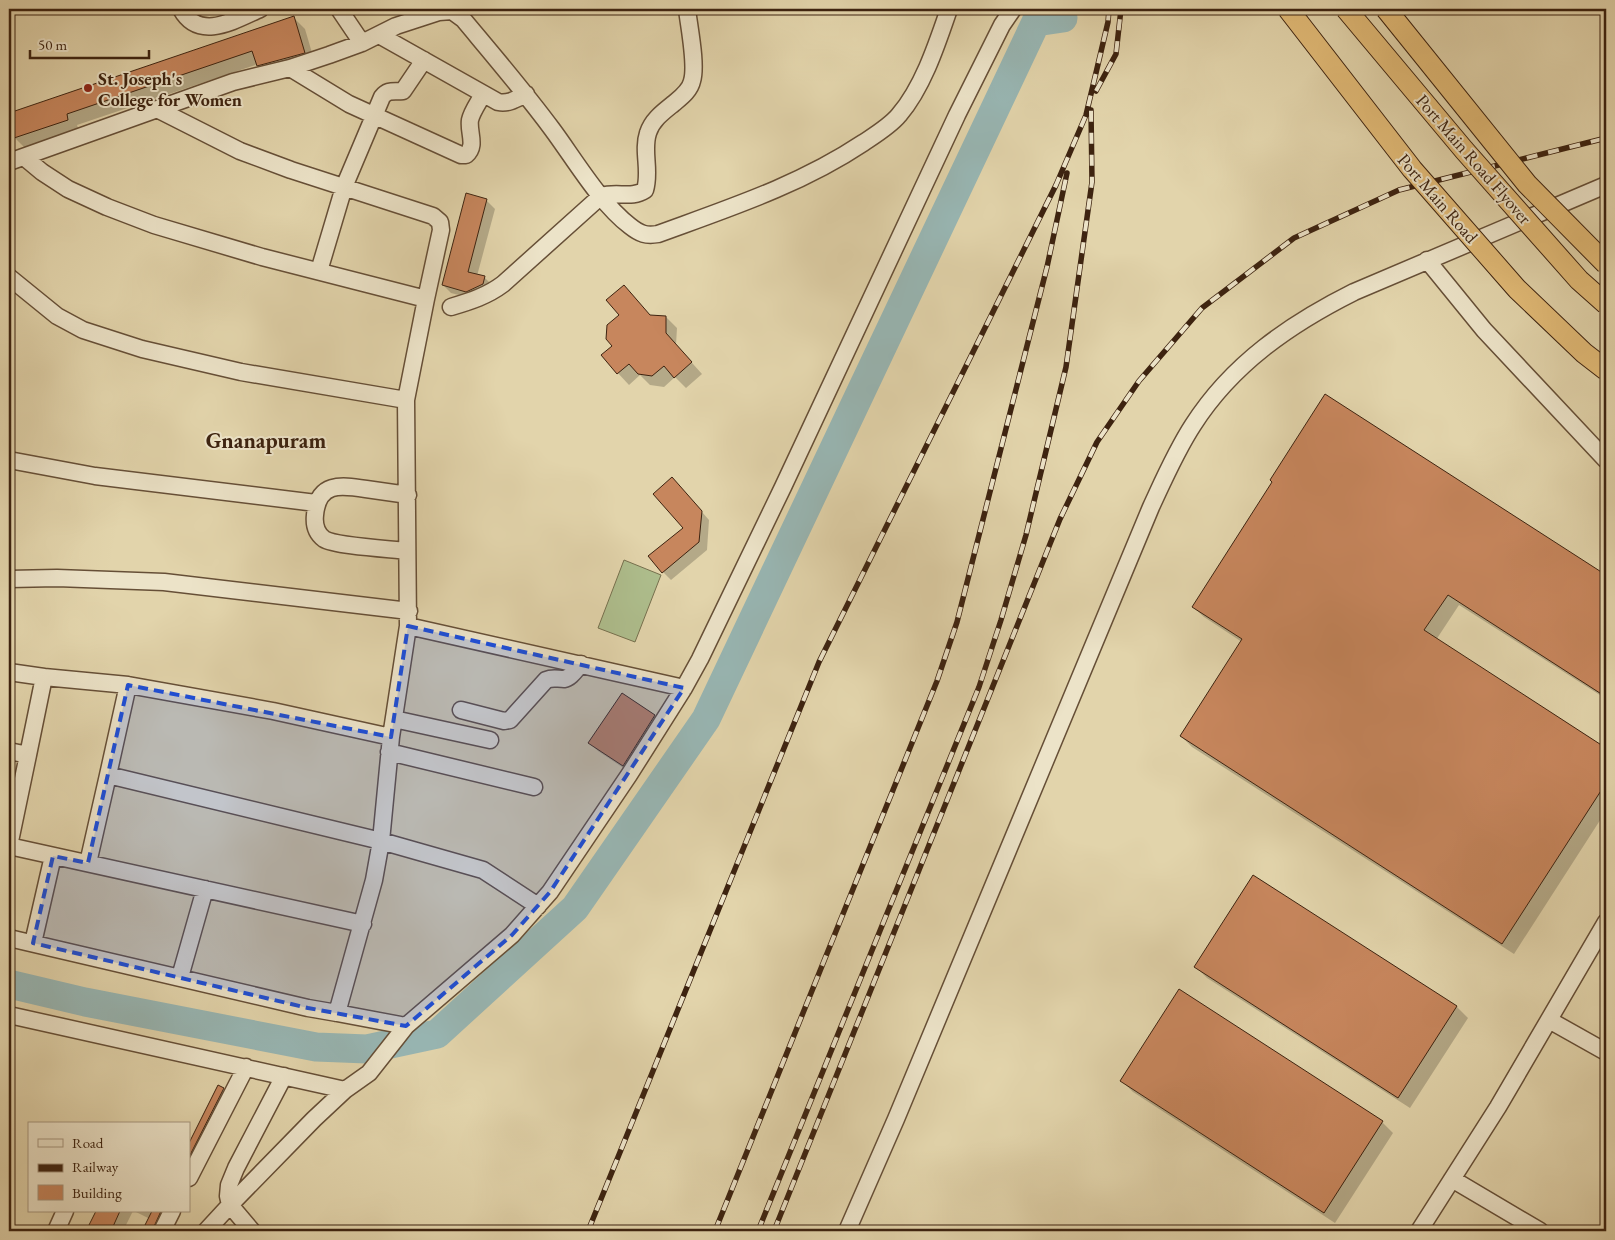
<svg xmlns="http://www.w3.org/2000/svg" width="1615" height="1240" font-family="'EB Garamond',serif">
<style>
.green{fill:#aebe8d;stroke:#76704e}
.shadow{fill:#0003}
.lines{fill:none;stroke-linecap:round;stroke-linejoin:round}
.river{stroke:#98b6b3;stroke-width:29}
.building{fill:#c7865d;stroke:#3d2310}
.minor-casing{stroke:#664f37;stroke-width:19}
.minor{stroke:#ece3c8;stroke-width:16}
.rail-casing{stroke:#3d2310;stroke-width:5.5}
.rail{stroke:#ece3c8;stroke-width:4;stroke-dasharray:11;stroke-linecap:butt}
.major-bridge-casing{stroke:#3d2310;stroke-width:22;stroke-linecap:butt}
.major-bridge{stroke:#e1ba76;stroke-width:20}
.marked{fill:#1d4ed8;fill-opacity:0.2;stroke:#1d4ed8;stroke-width:4;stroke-dasharray:10 6;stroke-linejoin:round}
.poi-dot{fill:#8f2418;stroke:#ece3c8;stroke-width:2}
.labels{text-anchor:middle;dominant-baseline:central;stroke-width:4;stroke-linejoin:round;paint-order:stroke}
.poi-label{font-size:18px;font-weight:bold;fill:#3d2310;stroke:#ece3c8;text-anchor:start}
.street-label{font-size:18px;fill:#3d2310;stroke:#ece3c8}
.district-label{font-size:22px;font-weight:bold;fill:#3d2310;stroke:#ece3c8}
</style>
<rect width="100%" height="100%" fill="#e2d4ab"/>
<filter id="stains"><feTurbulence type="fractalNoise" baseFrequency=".004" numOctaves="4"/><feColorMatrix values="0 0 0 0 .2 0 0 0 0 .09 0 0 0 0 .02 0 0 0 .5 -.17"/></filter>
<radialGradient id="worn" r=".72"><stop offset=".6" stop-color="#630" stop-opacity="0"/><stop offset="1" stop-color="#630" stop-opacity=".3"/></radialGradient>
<path class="green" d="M624 560 661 575 635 642 598 628Z"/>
<path class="shadow" d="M294 18 305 29 315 63 269 76 258 64 77 125 79 131 26 149 15 138 9 120V114Z
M466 195 487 201 495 209 477 276 485 278 493 286 475 299 451 293 443 285Z
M651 317H666L677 328 676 345 702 374 686 388 675 377 664 387 650 385 640 375 629 385 602 356Z
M1325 396 1606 577V699L1459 605 1436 640 1606 749V811L1514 954 1192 747 1181 736 1242 642 1204 617 1193 607 1273 482Z
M680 487 709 520 707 550 671 580 663 572 685 528Z
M655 716 663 724 631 773 598 751 590 743Z
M1254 876 1457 1007 1468 1018 1410 1108 1207 978 1196 967Z
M1122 1081 1382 1122 1393 1133 1335 1223 1133 1092Z
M219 1087 232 1098 189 1182V1145Z
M97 1211H133L123 1231H87Z
M134 1211H176L164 1231H144L150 1219Z"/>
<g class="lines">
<path class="river" d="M9 984 85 1002 316 1047 367 1049 437 1034 575 908 706 719 1036 22 1063 18"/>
</g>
<path class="building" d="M294 16 305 53 257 66 252 51 67 114 68 120 14 138 9 124V113Z
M466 193 487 199 468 272 485 276 483 284 466 292 442 285Z
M624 285 650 315 666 316V333L692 362 674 378 664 366 652 376 638 374 629 364 617 374 601 355 612 346 606 339 607 325 619 315 606 300Z
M1325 394 1606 575V697L1448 595 1424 630 1606 748V783L1502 944 1180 736 1242 639 1192 607 1272 482 1270 480Z
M672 477 702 511 699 542 662 573 648 556 683 528 653 494Z
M622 693 655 715 623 766 588 743Z
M1253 875 1457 1006 1398 1098 1194 967Z
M1179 989 1383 1121 1324 1213 1120 1081Z
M218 1085 224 1088 189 1157V1143Z
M96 1211H120L111 1231H86Z
M152 1211H161L152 1231H142Z"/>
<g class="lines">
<defs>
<path id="minor" d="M181 9C199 42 235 20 260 9
M339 9 362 43
M379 35 498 102C509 104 516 99 526 94
M290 68 349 104 461 155H466C477 146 468 132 470 120 472 111 479 102 483 94
M157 109 240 151 291 170 433 216 440 222 441 230 426 299
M24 157 42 172 68 189 107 207 154 225 262 257 426 299 406 400
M9 162 233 82 290 68 329 55 362 43 396 26 439 12 452 11 463 19C493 55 524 91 552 129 575 160 600 203 630 226 640 234 646 236 658 234 729 208 800 185 863 143 875 135 890 126 899 115 923 87 937 44 949 9
M1427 260 1484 330 1606 460
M319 271 344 187 382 97C388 89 394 92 403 91L424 60
M9 277 57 316 83 330 142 349 241 372 406 400 408 626 391 737 381 841 374 880 337 1013 406 1026 369 1073 345 1090 314 1119 230 1205 206 1231
M451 307C471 301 487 296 503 284L601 196C618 191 631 199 645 190 651 171 642 151 648 133 652 120 663 112 673 104 680 98 690 91 692 81 697 65 689 27 687 9
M9 460 95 476 316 503
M407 551C391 549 335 546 324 539 316 533 314 524 315 515 318 482 340 485 366 489 380 491 394 493 408 495
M9 579 57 578 164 582 409 611
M408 626 684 688
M9 672 44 677 28 755
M44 677 128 685
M461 710 504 721 510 720 546 680C553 677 557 679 564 679 571 678 576 669 581 664
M394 719 490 740
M9 751 28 755 9 846
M389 752 534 787
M108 775 128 685 273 711 391 737
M9 846 363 924
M88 863 108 775 381 841 483 870 538 906
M9 938 308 1008 337 1013
M33 943 53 856
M180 977 205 889
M9 1015 345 1090
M1549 1020 1606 1052
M406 1026 512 935 550 892 629 775 684 688 700 659 783 487 957 115 1002 25 1013 9
M189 1178 246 1067
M1452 1179 1540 1231
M56 1231 65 1211
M162 1231 172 1211
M252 1231 230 1205 228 1196 229 1185 236 1168 284 1076
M847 1231 896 1119 1151 507C1164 479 1176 451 1193 425 1232 364 1290 324 1354 292L1606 185
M1419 1231 1498 1107 1606 922"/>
</defs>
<use href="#minor" class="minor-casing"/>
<use href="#minor" class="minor"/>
<defs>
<path id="rail" d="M1096 91 1116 54 1121 9
M588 1231 819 662 1056 185 1086 115 1108 22 1109 9
M715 1231 937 681 957 622 1047 267 1067 173
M758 1231 979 687 1001 620 1026 535 1066 367 1092 182 1091 110
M774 1231 1060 519 1097 442 1139 381 1202 308 1294 238 1399 190 1606 138"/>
</defs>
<use href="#rail" class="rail-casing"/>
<use href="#rail" class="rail"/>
<defs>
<path id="major-bridge" d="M1288 9 1412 169 1517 289 1584 353 1606 370
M1346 9 1464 150 1579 280 1606 304
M1386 9 1527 184 1606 264"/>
</defs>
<use href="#major-bridge" class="major-bridge-casing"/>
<use href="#major-bridge" class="major-bridge"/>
</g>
<path class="marked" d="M408 626 684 688 550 892 512 935 406 1026 308 1008 33 943 53 856 88 863 128 685 391 737Z"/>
<circle class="poi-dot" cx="88" cy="88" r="5"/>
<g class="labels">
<g class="poi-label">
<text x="98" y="78">St. Joseph's<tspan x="98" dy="21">College for Women</tspan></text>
</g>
<g class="street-label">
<text transform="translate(1474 159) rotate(49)">Port Main Road Flyover</text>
<text transform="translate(1438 198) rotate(49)">Port Main Road</text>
</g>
<g class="district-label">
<text x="266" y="440">Gnanapuram</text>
</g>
</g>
<rect width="1615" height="1240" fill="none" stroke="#e2d4ab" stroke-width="30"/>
<rect x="10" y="10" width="1595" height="1220" fill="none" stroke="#3d2310" stroke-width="2.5"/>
<rect x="15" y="15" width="1585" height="1210" fill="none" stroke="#3d2310"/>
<rect x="28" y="1122" width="162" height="90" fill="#ece3c8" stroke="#a6967e"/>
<rect x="38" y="1139" width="25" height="8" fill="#ece3c8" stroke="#a6967e"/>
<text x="72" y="1148" font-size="15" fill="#3d2310">Road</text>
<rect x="38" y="1164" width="25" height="8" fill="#3d2310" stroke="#a6967e"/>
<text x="72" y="1172" font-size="15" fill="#3d2310">Railway</text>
<rect x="38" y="1185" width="25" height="15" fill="#c7865d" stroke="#a6967e"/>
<text x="72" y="1198" font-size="15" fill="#3d2310">Building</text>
<path d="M30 50v8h119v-8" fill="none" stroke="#3d2310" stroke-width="2.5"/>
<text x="38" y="50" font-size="15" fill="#3d2310" stroke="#ece3c8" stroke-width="4" paint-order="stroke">50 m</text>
<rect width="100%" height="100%" filter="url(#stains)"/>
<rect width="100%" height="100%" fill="url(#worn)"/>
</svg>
